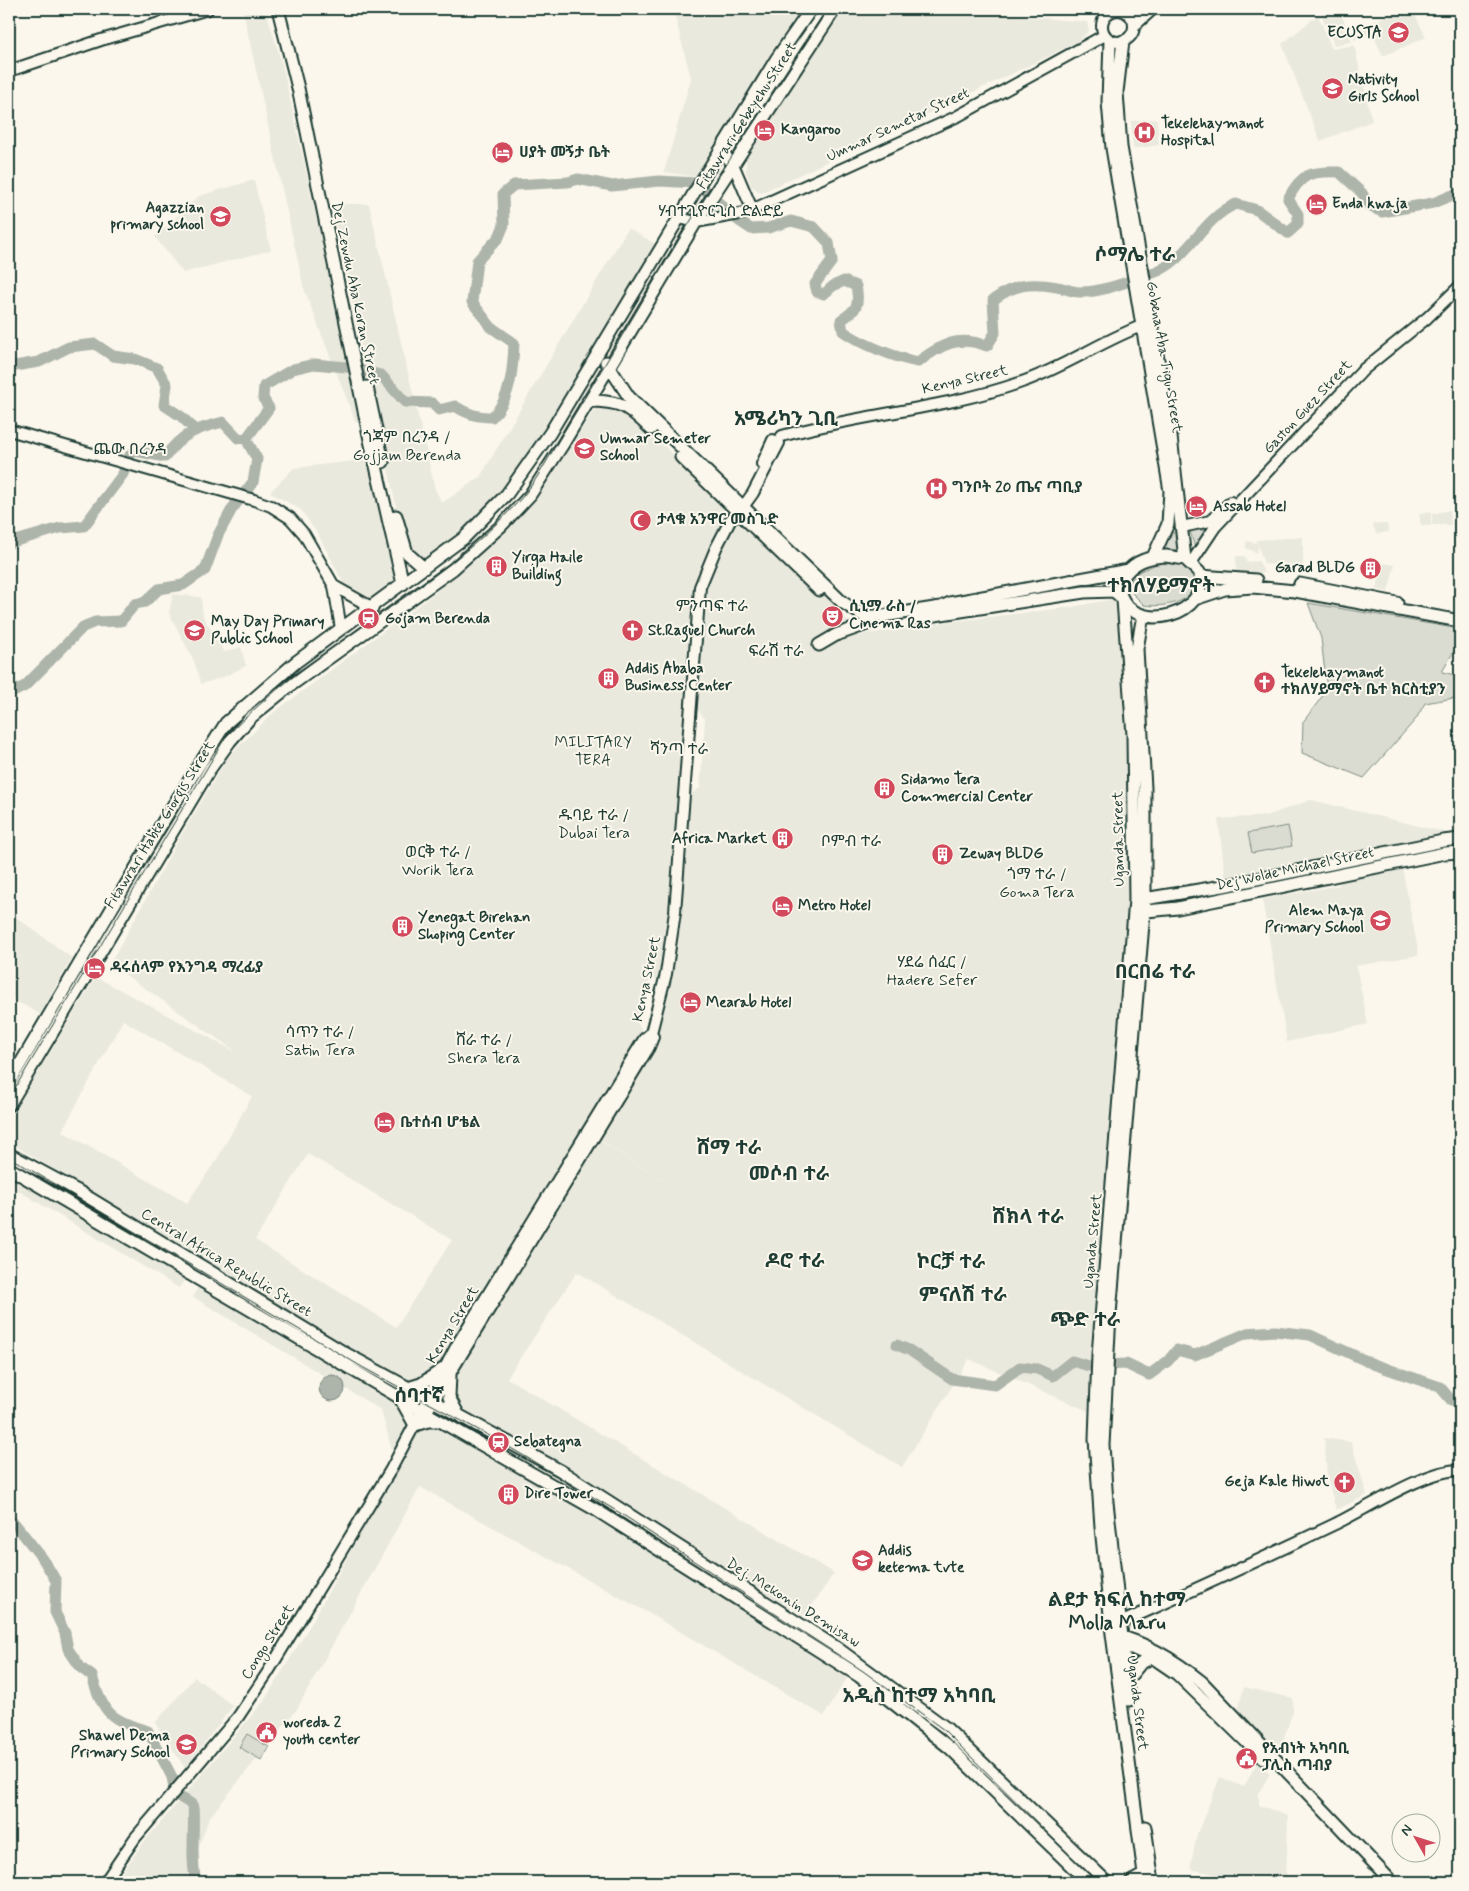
<svg xmlns="http://www.w3.org/2000/svg" width="1469" height="1891" font-family="Mynerve,'Noto Sans Ethiopic',sans-serif">
<style>
.built{fill:#eae9de;fill-rule:evenodd}
.green{fill:#dbdcd1;stroke:#7d8c82}
.water{fill:#adb4aa;stroke:#74847b}
.lines{fill:none;stroke-linecap:round;stroke-linejoin:round}
.river{stroke:#adb4aa;stroke-width:11}
.secondary-casing{stroke:#1f3d34;stroke-width:14}
.primary-casing{stroke:#1f3d34;stroke-width:15}
.secondary{stroke:#fbf7ec;stroke-width:10}
.primary{stroke:#fbf7ec;stroke-width:11}
.tram{stroke:#1f3d34;stroke-width:1}
.labels{text-anchor:middle;dominant-baseline:central;stroke-width:4;stroke-linejoin:round;paint-order:stroke}
.poi-label{font-size:15px;font-weight:bold;fill:#1f3d34;stroke:#fbf7ec;text-anchor:start}
.street-label{font-size:15px;fill:#1f3d34;stroke:#fbf7ec}
.neighbourhood-label{font-size:16px;fill:#1f3d34;stroke:#fbf7ec}
.district-label{font-size:20px;font-weight:bold;fill:#1f3d34;stroke:#fbf7ec}
</style>
<rect width="100%" height="100%" fill="#fbf7ec"/>
<filter id="ink" filterUnits="userSpaceOnUse"><feTurbulence type="fractalNoise" baseFrequency=".02" numOctaves="2"/><feDisplacementMap in="SourceGraphic" scale="10" xChannelSelector="R" yChannelSelector="G"/><feConvolveMatrix kernelMatrix="1 2 1 2 8 2 1 2 1" color-interpolation-filters="sRGB"/></filter>
<g filter="url(#ink)">
<path class="built" d="M673 9H805L703 178 664 172 691 78Z
M854 9H938L1087 22 1089 31 1078 41 1047 57 761 193 751 186 746 172V153L834 20Z
M1324 9H1348L1341 13 1352 42 1334 45 1321 13Z
M1390 9H1412L1426 37 1383 56 1372 33 1354 40 1351 33 1392 13Z
M266 10 283 68 361 419 356 423 304 289 243 11Z
M1318 15 1332 49 1354 45 1372 121 1320 141 1282 44Z
M1157 119 1159 145 1133 149 1131 121Z
M254 180 271 250 183 273 155 237 199 196Z
M331 204H369L435 489 442 503 480 477 628 228 659 246 505 495 459 540 425 558 416 552 402 534Z
M598 405H620L810 582 841 613 858 635 948 622 1072 607 1118 598 1124 630 1134 898 1088 1411 969 1359 902 1467 577 1272 507 1378 834 1573 805 1616 434 1400 9 1142 15 1110 96 977 238 1053 110 964 175 846 228 757 273 713 435 593 521 512ZM694 705 705 719 700 788 688 796ZM670 971 648 1043 592 1135 698 1203 591 1135 647 1042 637 1022 648 983ZM123 1020 252 1096 217 1159 187 1203 62 1131ZM308 1154 452 1240 396 1327 255 1240Z
M370 459 384 529 403 581 360 615 319 536 301 510 270 492 294 468Z
M1450 510 1451 525H1432V514Z
M1431 512V526L1421 525 1419 514Z
M1373 524H1387L1389 532 1376 534Z
M1303 537V567L1264 564 1258 545 1257 553 1246 548V541L1257 543 1256 540Z
M1236 556H1245L1246 562 1259 561 1264 573 1236 574Z
M1384 563 1395 565 1388 592 1376 589Z
M173 594 201 597 203 616 224 652 241 647 246 666 221 678 201 684 194 661 169 613Z
M1311 800 1456 835 1226 882 1218 819 1266 816Z
M1402 867 1419 955 1356 966 1368 1024 1287 1042 1262 899 1340 885 1339 882Z
M9 912 72 958 40 1014 12 999 9 1004Z
M9 1173 187 1276 179 1288 9 1185Z
M200 1283 418 1411 393 1454 381 1410 193 1297Z
M427 1416 635 1540 850 1673 824 1716 643 1610 420 1487 297 1709 209 1818 186 1882H118L123 1871 144 1842 264 1701 308 1629 421 1423Z
M1324 1438 1351 1442 1367 1495 1336 1510 1327 1476Z
M195 1677 233 1706 185 1768 155 1723Z
M1244 1687 1293 1698V1711L1283 1740 1274 1753 1237 1714Z
M1258 1760 1270 1774 1259 1792V1805L1288 1816 1286 1882H1252L1190 1869 1197 1834 1220 1777 1244 1787Z"/>
<path class="green" d="M1189 528 1207 531 1195 548Z
M1182 530 1184 549 1158 552 1166 535Z
M1161 562C1168 563 1178 562 1185 565 1190 568 1192 573 1194 578 1201 603 1160 608 1144 605L1132 593 1131 580 1138 572Z
M1308 603 1460 629V640L1442 672 1460 676V697L1425 703 1416 719 1364 778 1302 753 1303 722 1327 690 1321 638Z
M1288 826 1292 846 1252 853 1248 833Z
M247 1734 269 1747 261 1760 239 1747Z"/>
<path class="water" d="M319 1388a13 13 0 1 1 26 0a13 13 0 1 1-26 0Z"/>
<g class="lines">
<path class="river" d="M9 367 39 362 69 347 95 344 113 356 135 359 157 368 167 385 164 405 182 417 194 429
M9 543 60 528 84 526 123 474 130 455 135 451 165 457C182 433 196 429 223 422L238 438 246 439 269 408 263 398 264 386 293 369 314 364 346 367 381 375 405 402 432 403 439 410 455 406C467 414 477 417 492 417 511 399 513 368 514 343L491 327 472 302 477 261 499 237 504 225 503 194 514 185 568 182 578 179 612 186 659 181 697 183 739 221 751 229 768 228 791 221 814 227 829 243 832 261 815 284 817 292 824 294 833 286 844 281 856 286C860 305 857 310 841 320L843 331C861 344 896 358 918 362 942 344 958 335 987 346L995 333 993 300C1015 284 1030 282 1057 287 1064 288 1072 292 1079 292 1101 293 1132 280 1153 273 1188 261 1202 218 1236 204L1257 210 1288 233 1298 224V214L1288 199C1301 173 1311 171 1339 172L1362 193 1369 206 1382 212 1433 203 1460 192
M9 694 25 686 83 627 95 622 121 621 135 604 145 602 159 589 183 585 205 570 218 535 232 509 253 482 257 459 246 439
M897 1345 909 1350 952 1379 995 1385 1020 1367 1037 1369 1053 1376 1072 1361 1089 1366 1126 1364 1149 1375 1168 1361 1177 1350 1195 1355 1247 1333 1275 1331 1310 1335 1373 1364 1440 1387 1451 1400 1460 1402
M9 1521 15 1524 43 1559 56 1581 55 1612 65 1633 68 1649 81 1668 92 1676C102 1712 111 1721 148 1731L172 1777 175 1794 193 1805C195 1831 190 1857 196 1882"/>
<defs>
<path id="secondary" d="M1102 26a16 16 0 1 1 32 0a16 16 0 1 1-32 0Z
M1129 14 1143 9
M1134 26 1153 9
M9 71 101 40 208 9
M720 150 733 164 752 209
M679 218 696 222 745 213 958 116 1105 35
M9 430 254 500 271 506 290 518 304 534 334 586 341 629
M782 436C859 414 945 409 1019 383 1064 368 1104 339 1149 323
M762 464 773 440
M1182 527 1210 521 1231 502
M1191 563 1215 527 1364 369 1427 318 1460 286
M334 586 373 608
M429 1408 649 1047 653 1037 651 1033
M1120 1623C1192 1591 1264 1558 1335 1524 1368 1508 1425 1470 1460 1470
M105 1882 135 1838 238 1717 268 1672 390 1471 458 1343 644 1039 651 1033 666 974 675 912 700 587 716 548 731 519 738 514 753 493 779 443"/>
<path id="primary" d="M278 9 298 88 370 440 403 584
M1110 40 1108 102 1112 148 1170 491 1168 524 1153 557
M1123 41 1117 92 1121 147 1170 428 1185 559
M606 362 629 397 842 602 864 616H883L941 607 950 603 1129 570
M367 387 383 462
M588 401C622 401 627 406 651 429
M681 457 819 590
M396 516 407 553 424 568
M1166 556 1185 559 1199 572C1212 615 1136 635 1121 596 1119 589 1121 580 1125 574 1136 560 1150 557 1166 556Z
M1200 576 1256 580
M1300 584 1397 603
M1195 599 1225 589 1253 587 1295 591 1460 621
M1123 600 1133 735 1135 900 1098 1355 1095 1439 1101 1527 1112 1634 1145 1882
M916 618 1084 592 1114 591 1122 598
M819 645 836 635 870 623
M1138 900 1223 886 1443 841 1460 839
M1136 912 1178 908 1445 853 1460 852
M9 1083 167 815 226 723 296 662 464 538 507 494 550 433 694 193 777 58 811 9
M9 1105 210 769 230 741 250 718 287 688 453 569 501 526 530 495 563 444 699 217 835 9
M9 1154 76 1190 343 1352 561 1471 837 1648 946 1728 1107 1882
M9 1168 426 1413 596 1510 859 1676 950 1748 1088 1882
M450 1375 449 1397 458 1414
M408 1388 421 1384 443 1369
M401 1400 415 1425 428 1421H439
M1115 1635C1148 1643 1176 1661 1202 1682L1392 1882
M1123 1644 1152 1657 1177 1674 1264 1759
M1127 1680 1140 1664 1152 1657
M1129 1700 1107 1502 1103 1445 1110 1314 1145 900V788L1137 649 1143 615
M1145 1827 1153 1882
M1131 1882 1143 1875"/>
</defs>
<use href="#secondary" class="secondary-casing"/>
<use href="#primary" class="primary-casing"/>
<use href="#secondary" class="secondary"/>
<use href="#primary" class="primary"/>
<path class="tram" d="M9 1098 225 738C311 646 432 595 517 503 537 482 550 454 565 430 597 378 628 326 659 273 712 183 772 97 828 9
M9 1157 362 1367 499 1441 620 1513 863 1671 944 1730 1097 1882"/>
</g>
</g>
<defs>
<symbol id="university-disc" viewBox="-11 -11 22 22"><circle r="9.5" fill="#d1495b" stroke="#fbf7ec"/><path d="M0-5L7-2L0 1L-7-2ZM-4 1L0 2.5L4 1V4Q0 6-4 4Z" fill="#fff"/></symbol>
<symbol id="school-disc" viewBox="-11 -11 22 22"><circle r="9.5" fill="#d1495b" stroke="#fbf7ec"/><path d="M0-5L7-2L0 1L-7-2ZM-4 1L0 2.5L4 1V4Q0 6-4 4Z" fill="#fff"/></symbol>
<symbol id="hotel-disc" viewBox="-11 -11 22 22"><circle r="9.5" fill="#d1495b" stroke="#fbf7ec"/><path d="M-6-4.5h1.5V1H6V5H4.5V3h-9V5H-6ZM-4 0a1.8 1.8 0 1 1 3.6 0ZM.5 0V-2.5h3Q6-2.5 6 0Z" fill="#fff"/></symbol>
<symbol id="hospital-disc" viewBox="-11 -11 22 22"><circle r="9.5" fill="#d1495b" stroke="#fbf7ec"/><path d="M-5-5h3v3.5h4V-5h3V5h-3V1.5h-4V5h-3Z" fill="#fff"/></symbol>
<symbol id="mosque-disc" viewBox="-11 -11 22 22"><circle r="9.5" fill="#d1495b" stroke="#fbf7ec"/><path d="M3.5-4.9A6 6 0 1 0 3.5 4.9A5 5 0 1 1 3.5-4.9Z" fill="#fff"/></symbol>
<symbol id="building-disc" viewBox="-11 -11 22 22"><circle r="9.5" fill="#d1495b" stroke="#fbf7ec"/><path d="M-4-6H4V6H1V3H-1V6H-4ZM-2.5-4.3h1.7v1.8h-1.7ZM.8-4.3h1.7v1.8H.8ZM-2.5-1h1.7V.8h-1.7ZM.8-1h1.7V.8H.8Z" fill="#fff"/></symbol>
<symbol id="theatre-disc" viewBox="-11 -11 22 22"><circle r="9.5" fill="#d1495b" stroke="#fbf7ec"/><path d="M-5-5.5Q0-4 5-5.5V0Q5 5 0 6Q-5 5-5 0ZM-3.3-2.5H-1v1.5H-3.3ZM1-2.5H3.3v1.5H1ZM-2.8 1Q0 5.5 2.8 1Z" fill="#fff"/></symbol>
<symbol id="station-disc" viewBox="-11 -11 22 22"><circle r="9.5" fill="#d1495b" stroke="#fbf7ec"/><path d="M-3-6H3Q5-6 5-4V2Q5 4 3 4L4.5 6H3L1.5 4h-3L-3 6H-4.5L-3 4Q-5 4-5 2V-4Q-5-6-3-6ZM-3.5-4v3h7v-3ZM-3.5 1v1.5H-2V1ZM2 1v1.5H3.5V1Z" fill="#fff"/></symbol>
<symbol id="church-disc" viewBox="-11 -11 22 22"><circle r="9.5" fill="#d1495b" stroke="#fbf7ec"/><path d="M-1.2-6h2.4v3.5h3.3v2.4h-3.3V6h-2.4V-.1h-3.3v-2.4h3.3Z" fill="#fff"/></symbol>
<symbol id="civic-disc" viewBox="-11 -11 22 22"><circle r="9.5" fill="#d1495b" stroke="#fbf7ec"/><path d="M-.6-6.5H3V-4.5H.6V-3L4-1V1h2V6H-6V1h2V-1L-.6-3ZM-1.2 2.5V6h2.4V2.5Z" fill="#fff"/></symbol>
</defs>
<g fill-rule="evenodd">
<use href="#university-disc" x="1386" y="20" width="25" height="25"/>
<use href="#school-disc" x="1320" y="76" width="25" height="25"/>
<use href="#hotel-disc" x="752" y="118" width="25" height="25"/>
<use href="#hospital-disc" x="1132" y="120" width="25" height="25"/>
<use href="#hotel-disc" x="490" y="140" width="25" height="25"/>
<use href="#hotel-disc" x="1304" y="192" width="25" height="25"/>
<use href="#school-disc" x="208" y="204" width="25" height="25"/>
<use href="#school-disc" x="572" y="436" width="25" height="25"/>
<use href="#hospital-disc" x="924" y="476" width="25" height="25"/>
<use href="#hotel-disc" x="1184" y="494" width="25" height="25"/>
<use href="#mosque-disc" x="628" y="508" width="25" height="25"/>
<use href="#building-disc" x="484" y="554" width="25" height="25"/>
<use href="#building-disc" x="1358" y="556" width="25" height="25"/>
<use href="#theatre-disc" x="820" y="604" width="25" height="25"/>
<use href="#station-disc" x="356" y="606" width="25" height="25"/>
<use href="#school-disc" x="182" y="618" width="25" height="25"/>
<use href="#church-disc" x="620" y="618" width="25" height="25"/>
<use href="#building-disc" x="596" y="666" width="25" height="25"/>
<use href="#church-disc" x="1252" y="670" width="25" height="25"/>
<use href="#building-disc" x="872" y="776" width="25" height="25"/>
<use href="#building-disc" x="770" y="826" width="25" height="25"/>
<use href="#building-disc" x="930" y="842" width="25" height="25"/>
<use href="#hotel-disc" x="770" y="894" width="25" height="25"/>
<use href="#school-disc" x="1368" y="908" width="25" height="25"/>
<use href="#building-disc" x="390" y="914" width="25" height="25"/>
<use href="#hotel-disc" x="82" y="956" width="25" height="25"/>
<use href="#hotel-disc" x="678" y="990" width="25" height="25"/>
<use href="#hotel-disc" x="372" y="1110" width="25" height="25"/>
<use href="#station-disc" x="486" y="1430" width="25" height="25"/>
<use href="#church-disc" x="1332" y="1470" width="25" height="25"/>
<use href="#building-disc" x="496" y="1482" width="25" height="25"/>
<use href="#university-disc" x="850" y="1548" width="25" height="25"/>
<use href="#civic-disc" x="254" y="1720" width="25" height="25"/>
<use href="#school-disc" x="174" y="1732" width="25" height="25"/>
<use href="#civic-disc" x="1234" y="1746" width="25" height="25"/>
</g>
<g class="labels">
<g class="poi-label">
<text x="1382" y="33" text-anchor="end">ECUSTA</text>
<text x="1348" y="80">Nativity<tspan x="1348" dy="17">Girls School</tspan></text>
<text x="1161" y="124">Tekelehaymanot<tspan x="1161" dy="17">Hospital</tspan></text>
<text x="781" y="130">Kangaroo</text>
<text x="519" y="153">ሀያት መኝታ ቤት</text>
<text x="1332" y="204">Enda kwaja</text>
<text x="204" y="208" text-anchor="end">Agazzian<tspan x="204" dy="17">primary school</tspan></text>
<text x="600" y="439">Ummar Semeter<tspan x="600" dy="17">School</tspan></text>
<text x="952" y="488">ግንቦት 20 ጤና ጣቢያ</text>
<text x="1213" y="507">Assab Hotel</text>
<text x="657" y="520">ታላቁ አንዋር መስጊድ</text>
<text x="512" y="558">Yirga Haile<tspan x="512" dy="17">Building</tspan></text>
<text x="1355" y="568" text-anchor="end">Garad BLDG</text>
<text x="849" y="607">ሲኒማ ራስ /<tspan x="849" dy="17">Cinema Ras</tspan></text>
<text x="385" y="619">Gojam Berenda</text>
<text x="211" y="622">May Day Primary<tspan x="211" dy="17">Public School</tspan></text>
<text x="648" y="631">St.Raguel Church</text>
<text x="625" y="669">Addis Ababa<tspan x="625" dy="17">Business Center</tspan></text>
<text x="1281" y="673">Tekelehaymanot<tspan x="1281" dy="17">ተክለሃይማኖት ቤተ ክርስቲያን</tspan></text>
<text x="901" y="780">Sidamo Tera<tspan x="901" dy="17">Commercial Center</tspan></text>
<text x="767" y="839" text-anchor="end">Africa Market</text>
<text x="959" y="854">Zeway BLDG</text>
<text x="798" y="906">Metro Hotel</text>
<text x="1364" y="911" text-anchor="end">Alem Maya<tspan x="1364" dy="17">Primary School</tspan></text>
<text x="418" y="918">Yenegat Birehan<tspan x="418" dy="17">Shoping Center</tspan></text>
<text x="110" y="968">ዳሩሰላም የእንግዳ ማረፊያ</text>
<text x="706" y="1003">Mearab Hotel</text>
<text x="400" y="1123">ቤተሰብ ሆቴል</text>
<text x="514" y="1442">Sebategna</text>
<text x="1329" y="1482" text-anchor="end">Geja Kale Hiwot</text>
<text x="524" y="1494">Dire Tower</text>
<text x="878" y="1551">Addis<tspan x="878" dy="17">ketema tvte</tspan></text>
<text x="283" y="1723">woreda 2<tspan x="283" dy="17">youth center</tspan></text>
<text x="170" y="1736" text-anchor="end">Shawel Dema<tspan x="170" dy="17">Primary School</tspan></text>
<text x="1262" y="1749">የአብነት አካባቢ<tspan x="1262" dy="17">ፓሊስ ጣብያ</tspan></text>
</g>
<g class="street-label">
<text transform="translate(747 116) rotate(-57)">Fitawrari Gebeyehu Street</text>
<text transform="translate(898 125) rotate(-25)">Ummar Semetar Street</text>
<text transform="translate(355 293) rotate(78)">Dej Zewdu Aba Koran Street</text>
<text transform="translate(1164 357) rotate(80)">Gobena Aba Tigu Street</text>
<text transform="translate(965 380) rotate(-13)">Kenya Street</text>
<text transform="translate(1308 407) rotate(-47)">Gaston Guez Street</text>
<text transform="translate(160 825) rotate(-58)">Fitawrari Habte Giorgis Street</text>
<text transform="translate(1119 839) rotate(-91)">Uganda Street</text>
<text transform="translate(1295 869) rotate(-12)">Dej Wolde Michael Street</text>
<text transform="translate(647 979) rotate(-78)">Kenya Street</text>
<text transform="translate(1093 1241) rotate(-85)">Uganda Street</text>
<text transform="translate(226 1263) rotate(31)">Central Africa Republic Street</text>
<text transform="translate(453 1325) rotate(-59)">Kenya Street</text>
<text transform="translate(793 1603) rotate(32)">Dej. Mekonin Demisaw</text>
<text transform="translate(268 1642) rotate(-58)">Congo Street</text>
<text transform="translate(1137 1703) rotate(83)">Uganda Street</text>
</g>
<g class="neighbourhood-label">
<text x="721" y="211">ሃብተጊዮርጊስ ድልድይ</text>
<text x="407" y="437">ጎጃም በረንዳ /<tspan x="407" dy="18">Gojjam Berenda</tspan></text>
<text x="130" y="449">ጨው በረንዳ</text>
<text x="712" y="606">ምንጣፍ ተራ</text>
<text x="776" y="651">ፍራሽ ተራ</text>
<text x="593" y="742">MILITARY<tspan x="593" dy="18">TERA</tspan></text>
<text x="679" y="749">ሻንጣ ተራ</text>
<text x="594" y="815">ዱባይ ተራ /<tspan x="594" dy="18">Dubai Tera</tspan></text>
<text x="851" y="841">ቦምብ ተራ</text>
<text x="438" y="852">ወርቅ ተራ /<tspan x="438" dy="18">Worik Tera</tspan></text>
<text x="1037" y="874">ጎማ ተራ /<tspan x="1037" dy="18">Goma Tera</tspan></text>
<text x="932" y="962">ሃደሬ ሰፈር /<tspan x="932" dy="18">Hadere Sefer</tspan></text>
<text x="320" y="1032">ሳጥን ተራ /<tspan x="320" dy="18">Satin Tera</tspan></text>
<text x="484" y="1040">ሸራ ተራ /<tspan x="484" dy="18">Shera Tera</tspan></text>
</g>
<g class="district-label">
<text x="1135" y="255">ሶማሌ ተራ</text>
<text x="786" y="419">አሜሪካን ጊቢ</text>
<text x="1161" y="586">ተክለሃይማኖት</text>
<text x="1155" y="972">በርበሬ ተራ</text>
<text x="729" y="1148">ሸማ ተራ</text>
<text x="789" y="1174">መሶብ ተራ</text>
<text x="1028" y="1217">ሸክላ ተራ</text>
<text x="795" y="1261">ዶሮ ተራ</text>
<text x="951" y="1262">ኮርቻ ተራ</text>
<text x="963" y="1295">ምናለሽ ተራ</text>
<text x="1085" y="1320">ጭድ ተራ</text>
<text x="419" y="1396">ሰባተኛ</text>
<text x="1117" y="1600">ልደታ ክፍለ ከተማ<tspan x="1117" dy="23">Molla Maru</tspan></text>
<text x="919" y="1696">አዲስ ከተማ አካባቢ</text>
</g>
</g>
<rect width="1469" height="1891" fill="none" stroke="#fbf7ec" stroke-width="30"/>
<rect x="15" y="15" width="1439" height="1861" fill="none" stroke="#1f3d34" stroke-width="2" filter="url(#ink)"/>
<g transform="translate(1416 1838) rotate(309)"><circle r="24" fill="#fbf7ec" stroke="#a3ada2"/>
<path d="M0-4L9 19L0 12L-9 19Z" fill="#d1495b"/>
<text y="-8" font-size="14" font-weight="bold" text-anchor="middle" fill="#1f3d34">N</text>
</g>
</svg>
